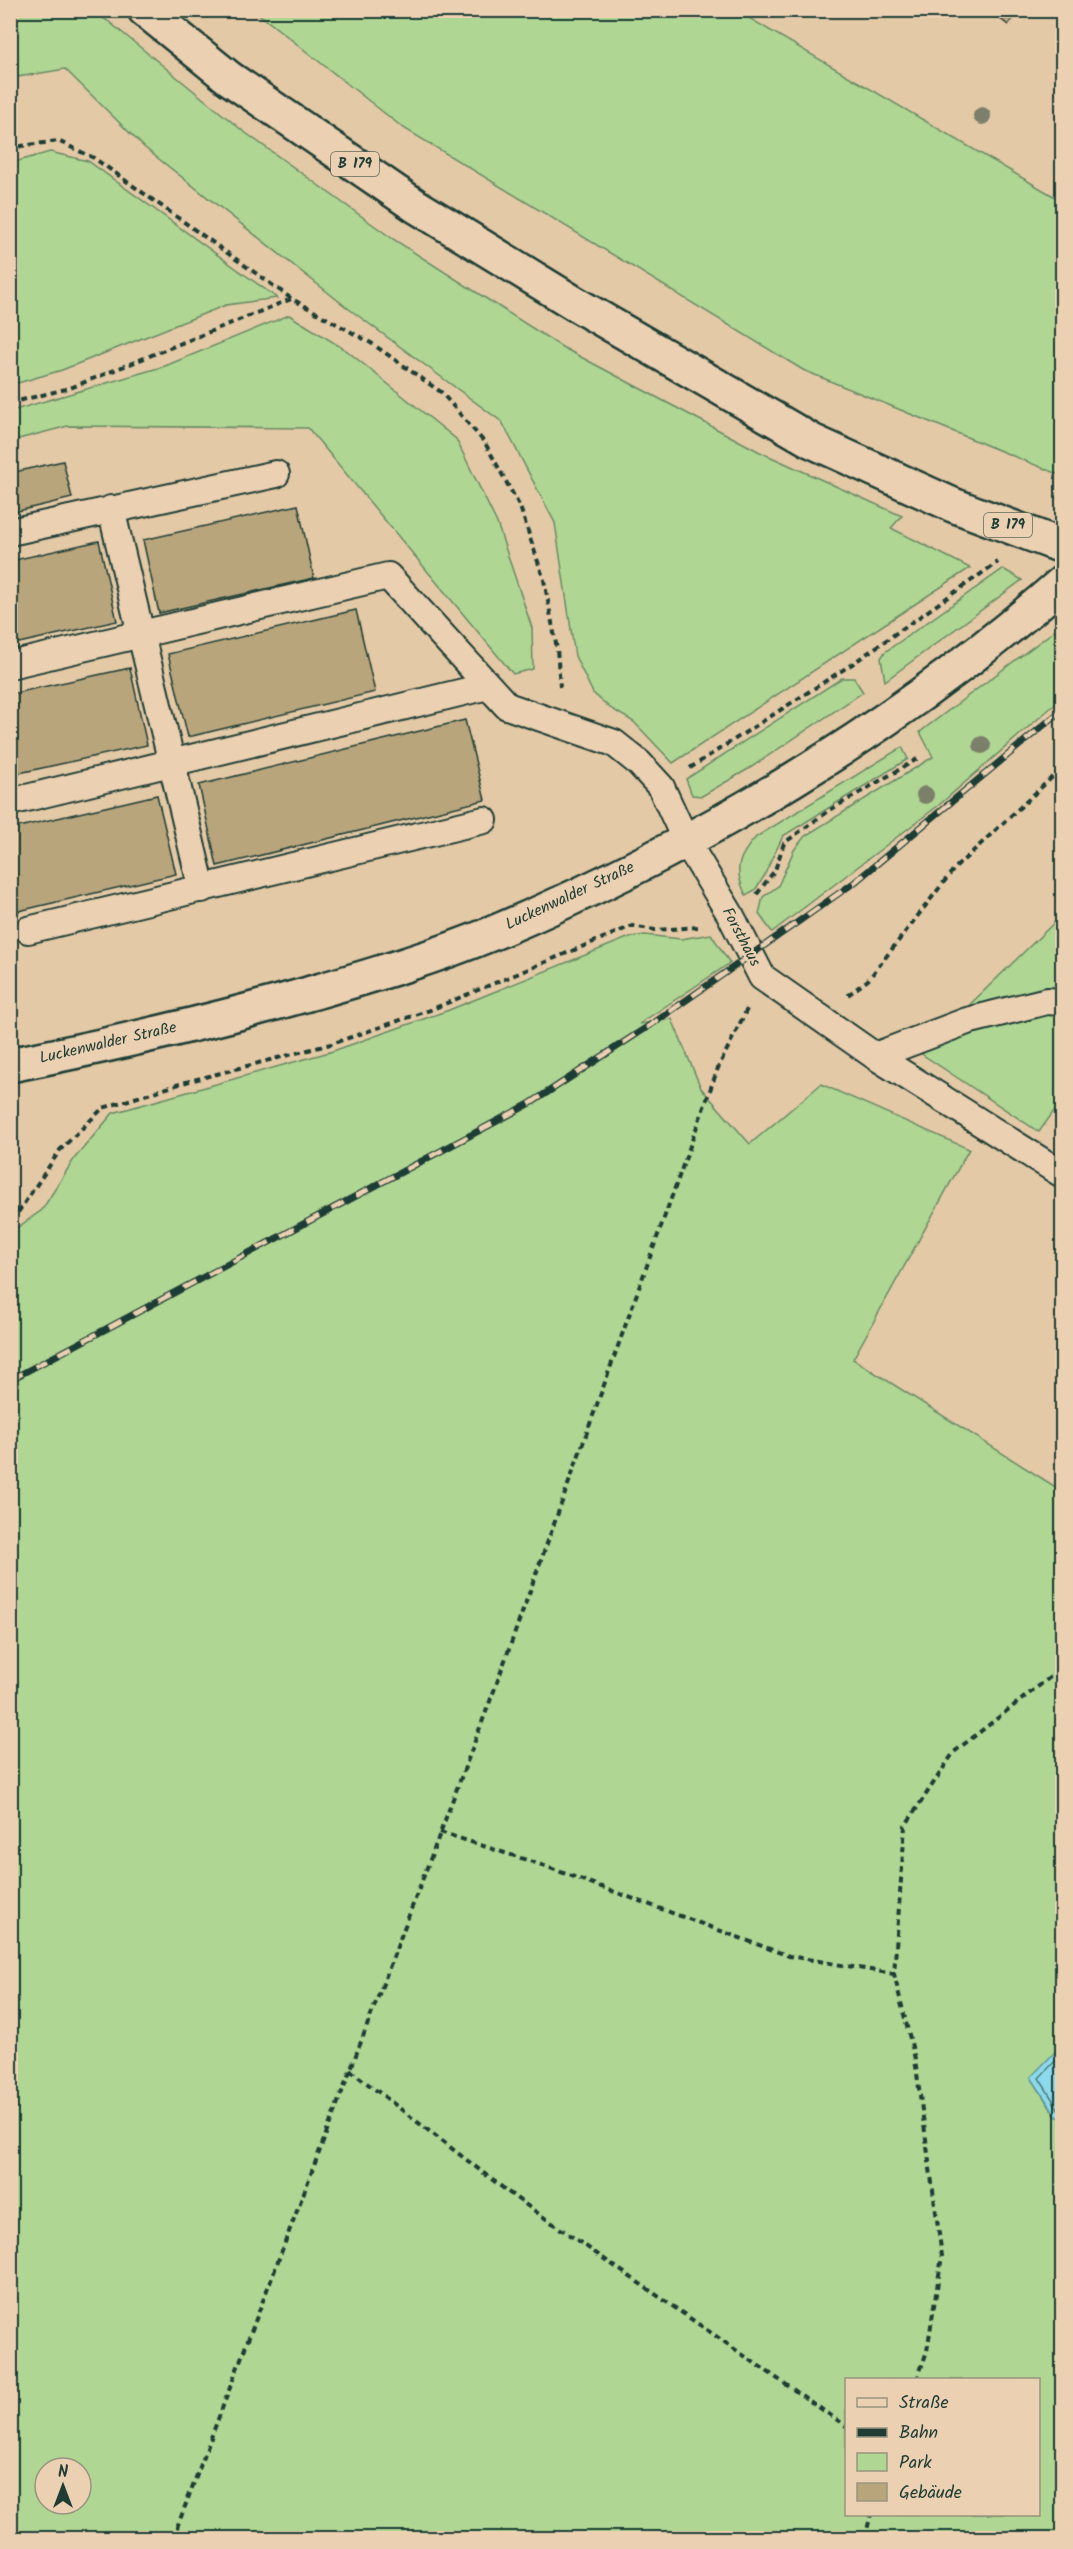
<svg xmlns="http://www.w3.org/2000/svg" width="1073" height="2549" font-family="Kalam,sans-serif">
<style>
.green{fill:#afd693;stroke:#678a64;stroke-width:1.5;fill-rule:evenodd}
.water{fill:#8ddaec;stroke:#619ba2;stroke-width:1.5}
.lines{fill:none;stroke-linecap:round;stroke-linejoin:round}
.shore{stroke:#4b7c7e;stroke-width:1.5}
.building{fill:#b8a57c;stroke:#1f3d34;stroke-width:1.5}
.service-casing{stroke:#1f3d34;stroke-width:30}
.secondary-casing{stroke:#1f3d34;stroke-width:38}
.primary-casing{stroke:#1f3d34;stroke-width:38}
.path{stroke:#1f3d34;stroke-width:4;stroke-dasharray:6 4.5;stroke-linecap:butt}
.service{stroke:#ebd0b2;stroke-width:26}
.secondary{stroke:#ebd0b2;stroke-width:33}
.primary{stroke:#ebd0b2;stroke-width:33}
.rail-casing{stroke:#1f3d34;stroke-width:7}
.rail{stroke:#ebd0b2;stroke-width:4.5;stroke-dasharray:14;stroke-linecap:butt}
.primary-bridge-casing{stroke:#1f3d34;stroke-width:38;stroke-linecap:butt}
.primary-bridge{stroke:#ebd0b2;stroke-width:33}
.tree{fill:#7c806a}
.labels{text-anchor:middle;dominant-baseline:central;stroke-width:5;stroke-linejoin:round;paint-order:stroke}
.shield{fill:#ebd0b2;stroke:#5c695a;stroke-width:1.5}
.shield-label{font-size:15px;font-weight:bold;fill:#1f3d34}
.street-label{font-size:16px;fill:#1f3d34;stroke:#ebd0b2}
</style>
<rect width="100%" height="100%" fill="#e4c9a6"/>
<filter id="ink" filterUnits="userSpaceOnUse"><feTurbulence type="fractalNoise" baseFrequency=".0167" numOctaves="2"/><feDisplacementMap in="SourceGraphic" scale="12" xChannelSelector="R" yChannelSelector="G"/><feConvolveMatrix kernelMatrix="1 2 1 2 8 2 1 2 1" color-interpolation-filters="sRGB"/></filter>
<g filter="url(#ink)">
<path class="green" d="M16 11H90L108 21 243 131 393 239 562 347 760 452 902 516 891 528 970 568 673 763 634 722 610 708 593 693 575 656 555 523 502 422 345 306 145 148 65 69 11 78V15Z
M255 11H737L1062 201V476L803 370 402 127Z
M50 152 88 161 277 298 226 305 62 370 11 385V163Z
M289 315 346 350 456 439 497 523 532 628 533 669 513 674 308 428 68 426 11 441V411L165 366Z
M1003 569 1022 580 885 681 881 658 885 652Z
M1062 625V698L939 805 772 932 759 914 763 897 778 886 794 850 805 836 933 757 920 732Z
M842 678H854L863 692 750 768 702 796 692 795 686 779Z
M902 747 908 759 783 836 763 878 755 890 746 895C733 870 738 857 756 837Z
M1062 915V1100L1039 1132 920 1053Z
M711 934 730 963 639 1024 672 1019 701 1088 750 1144 821 1084 969 1149 853 1359 1062 1491V2045L1031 2077 1056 2117H1062V2538H11L10 1233 42 1210 74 1159 113 1113 333 1051 449 1010 630 937 645 935 681 939ZM846 2380H1038V2514H846ZM45 2468H81V2504H45Z"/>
<path class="water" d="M1062 2045V2117H1057L1031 2077Z"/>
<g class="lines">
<path class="shore" d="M1062 2054 1039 2078 1059 2110 1062 2111"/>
</g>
<path class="building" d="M989 10H1019L1008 25Z
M63 461 72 498 10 513V473Z
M298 505 314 578 159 613 143 540Z
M99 541 117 621 10 645V561Z
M356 610 375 692 188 737 168 654Z
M130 668 147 745 10 775V694Z
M465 720 485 800 217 866 199 785Z
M157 795 176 874 10 913V829Z"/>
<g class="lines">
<defs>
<path id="service" d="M111 509 202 889
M10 532 276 474
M10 665 388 576 507 706 614 743 639 763 661 787 686 841 730 914 762 977 875 1056 967 1021 1047 1001 1062 1002
M10 802 488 686
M28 930 484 820
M875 1056 1062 1174"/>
<path id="secondary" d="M10 1065C111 1045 210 1022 308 994 370 976 433 958 493 933 697 847 895 729 1062 583"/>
<path id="primary" d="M145 10 229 78 416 206 574 303 812 441 953 505"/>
</defs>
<use href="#service" class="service-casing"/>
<use href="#secondary" class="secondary-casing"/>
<use href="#primary" class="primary-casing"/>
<path class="path" d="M10 152 21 146 58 141 94 158 292 299 371 343 441 392 485 443 520 507 544 580 557 649 560 687
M10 403 70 388 291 299
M690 768 852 664 998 562
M757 894 775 870 784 843 830 810 919 758
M848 995 868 980 954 869 1062 768
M10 1219 17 1214 60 1150 103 1108 186 1082 331 1044 430 1010 632 926 655 930 699 927
M440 1832 539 1864 789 1956 894 1974
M350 2070 516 2198 846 2426
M917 2380 927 2351 942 2256 915 2059 894 1974 905 1826 954 1752 1062 1668
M173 2538 495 1688 718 1068 747 1009
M865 2538 871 2514"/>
<use href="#service" class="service"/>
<use href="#secondary" class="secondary"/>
<use href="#primary" class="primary"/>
<defs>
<path id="rail" d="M10 1380 531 1103 655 1022 855 882 1062 710"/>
</defs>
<use href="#rail" class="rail-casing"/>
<use href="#rail" class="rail"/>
<defs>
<path id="primary-bridge" d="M953 505 1062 546"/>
</defs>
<use href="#primary-bridge" class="primary-bridge-casing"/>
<use href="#primary-bridge" class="primary-bridge"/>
</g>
<g class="tree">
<circle cx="982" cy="116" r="9"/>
<circle cx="982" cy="745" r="9"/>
<circle cx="925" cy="795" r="9"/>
</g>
</g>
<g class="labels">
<g class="shield">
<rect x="331" y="152" width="48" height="24" rx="4.5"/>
<rect x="984" y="513" width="48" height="24" rx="4.5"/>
</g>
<g class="shield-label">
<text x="355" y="164">B 179</text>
<text x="1008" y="525">B 179</text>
</g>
<g class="street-label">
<text transform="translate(570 896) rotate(-25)">Luckenwalder Straße</text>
<text transform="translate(741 937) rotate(62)">Forsthaus</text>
<text transform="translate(108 1043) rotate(-13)">Luckenwalder Straße</text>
</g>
</g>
<rect width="1073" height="2549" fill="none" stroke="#ebd0b2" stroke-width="36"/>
<rect x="18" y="18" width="1037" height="2513" fill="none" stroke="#1f3d34" stroke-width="2" filter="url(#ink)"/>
<rect x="845" y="2378" width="195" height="138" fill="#ebd0b2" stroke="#999580" stroke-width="1.5"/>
<rect x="857" y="2398" width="30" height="9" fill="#ebd0b2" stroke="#999580" stroke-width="1.5"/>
<text x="899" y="2408" font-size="18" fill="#1f3d34">Straße</text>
<rect x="857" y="2428" width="30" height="9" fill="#1f3d34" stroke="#999580" stroke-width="1.5"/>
<text x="899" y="2438" font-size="18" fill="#1f3d34">Bahn</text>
<rect x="857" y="2453" width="30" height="18" fill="#afd693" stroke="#999580" stroke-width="1.5"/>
<text x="899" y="2468" font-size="18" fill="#1f3d34">Park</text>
<rect x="857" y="2483" width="30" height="18" fill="#b8a57c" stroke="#999580" stroke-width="1.5"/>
<text x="899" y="2498" font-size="18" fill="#1f3d34">Gebäude</text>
<g transform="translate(63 2486)"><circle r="28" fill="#ebd0b2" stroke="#999580" stroke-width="1.5"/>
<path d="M0-4.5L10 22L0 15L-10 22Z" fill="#1f3d34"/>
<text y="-9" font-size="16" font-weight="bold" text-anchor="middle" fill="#1f3d34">N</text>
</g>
</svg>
